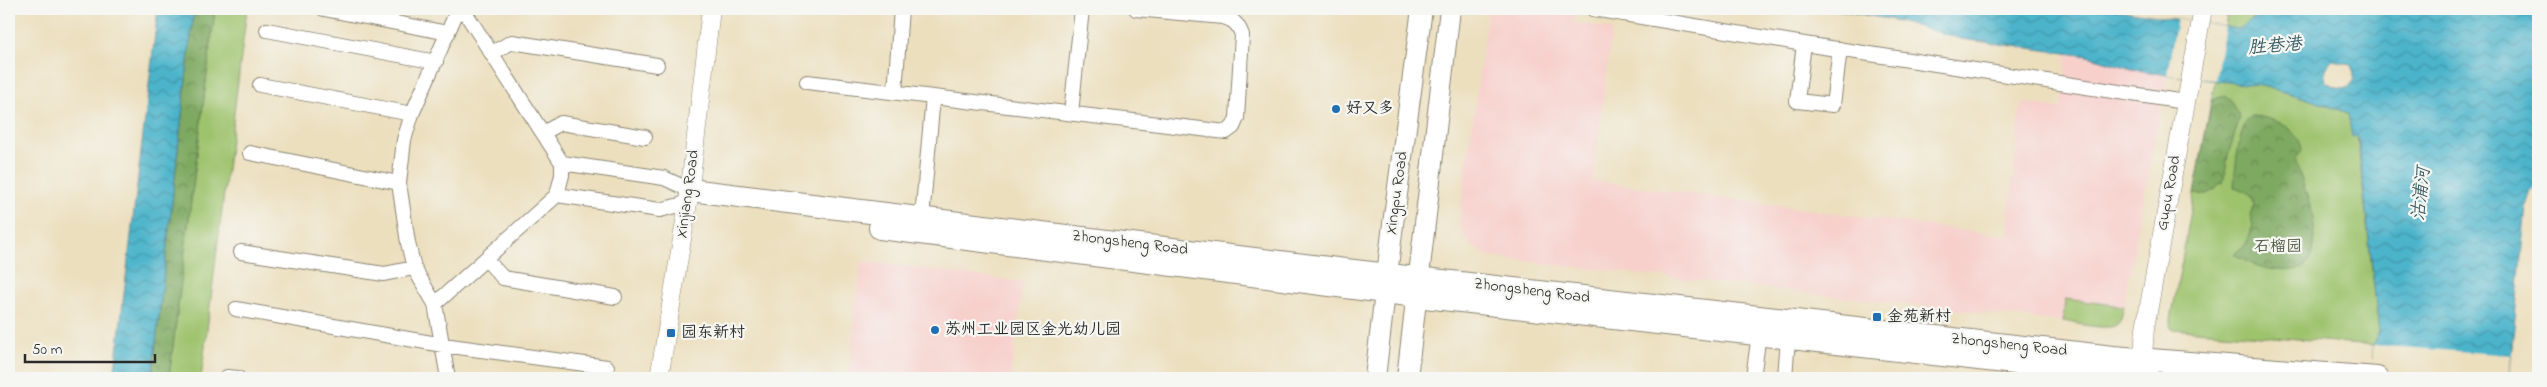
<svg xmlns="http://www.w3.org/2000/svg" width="2547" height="387" font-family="'Indie Flower','LXGW WenKai TC',sans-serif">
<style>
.built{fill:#f7d0cc}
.green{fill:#9ec36d;stroke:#64774c}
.forest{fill:url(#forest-crowns);stroke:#546a46}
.water{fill:url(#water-waves);stroke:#3c707b;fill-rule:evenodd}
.pier{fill:#ecdfbe}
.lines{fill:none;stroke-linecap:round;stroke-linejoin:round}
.minor-casing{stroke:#8c8574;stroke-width:16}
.tertiary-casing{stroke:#8c8574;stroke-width:19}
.secondary-casing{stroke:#8c8574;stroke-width:22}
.primary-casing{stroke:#8c8574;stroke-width:24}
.minor{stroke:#fff;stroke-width:14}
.tertiary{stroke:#fff;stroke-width:18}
.secondary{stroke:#fff;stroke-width:20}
.primary{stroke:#fff;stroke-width:22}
.poi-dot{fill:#1f6fb2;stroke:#f6f6f2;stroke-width:2}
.labels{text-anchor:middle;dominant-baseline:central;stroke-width:4.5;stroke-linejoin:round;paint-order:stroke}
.poi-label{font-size:16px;fill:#2b2b2b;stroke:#f6f6f2;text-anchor:start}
.street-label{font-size:16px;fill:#2b2b2b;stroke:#f6f6f2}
.park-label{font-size:16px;fill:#4e593f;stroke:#f6f6f2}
.water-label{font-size:18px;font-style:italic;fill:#375b63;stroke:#f6f6f2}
</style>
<defs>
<pattern id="forest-crowns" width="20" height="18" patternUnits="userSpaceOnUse" patternTransform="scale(1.25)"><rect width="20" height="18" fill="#7ea960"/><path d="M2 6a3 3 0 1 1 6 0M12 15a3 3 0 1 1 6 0" fill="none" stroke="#678a4f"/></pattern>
<pattern id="water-waves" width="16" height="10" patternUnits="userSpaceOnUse" patternTransform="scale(1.25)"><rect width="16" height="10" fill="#4cb4cb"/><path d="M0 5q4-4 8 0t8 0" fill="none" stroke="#3f93a5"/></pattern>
</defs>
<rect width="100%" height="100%" fill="#f6f6f2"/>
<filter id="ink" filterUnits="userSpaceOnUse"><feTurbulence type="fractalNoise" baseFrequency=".02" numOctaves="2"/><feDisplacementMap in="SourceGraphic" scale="10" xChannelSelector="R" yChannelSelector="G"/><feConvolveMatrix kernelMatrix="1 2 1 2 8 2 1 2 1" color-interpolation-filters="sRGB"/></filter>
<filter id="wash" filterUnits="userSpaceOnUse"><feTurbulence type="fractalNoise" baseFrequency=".0096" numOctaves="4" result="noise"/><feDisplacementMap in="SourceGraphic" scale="20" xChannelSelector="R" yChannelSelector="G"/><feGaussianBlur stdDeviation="1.12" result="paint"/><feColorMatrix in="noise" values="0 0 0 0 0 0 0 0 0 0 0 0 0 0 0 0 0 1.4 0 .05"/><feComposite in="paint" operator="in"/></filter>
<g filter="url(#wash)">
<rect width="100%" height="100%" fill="#ecdfbe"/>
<path class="built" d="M1488 9H1577L1574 23 1612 29 1593 181 2007 236 2021 102 2061 108 2067 54 2088 56 2132 69 2167 75 2121 320 2116 325 2108 327 1488 257 1469 244 1459 221Z
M861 261 1023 282 1010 378H848Z"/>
<path class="green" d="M215 9H247L201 378H169Z
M2228 9H2267L2238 29 2225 27Z
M2215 80 2262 86 2302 97 2348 113 2352 136H2357L2379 332 2373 345 2172 329 2170 325Z
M2065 299 2124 306C2122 312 2122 322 2116 325 2108 331 2074 323 2063 321Z"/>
<path class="forest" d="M194 9H215L169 378H152Z
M2224 96 2229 99 2240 117 2228 155 2223 184 2220 183C2214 194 2206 195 2194 194L2212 100Z
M2252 116C2273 117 2299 127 2302 150L2296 158V163C2305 192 2329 243 2303 268 2279 274 2254 268 2234 254L2246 244 2250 234 2253 225 2250 215 2254 204 2252 196 2246 191 2234 187C2235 172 2238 123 2252 116Z"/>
<path class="water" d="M158 9H194L152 378H114Z
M1832 9H2113L2238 29 2267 9H2538V182L2531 191 2526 206 2509 378H2372L2373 345 2379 332 2358 136 2352 137 2348 113 2302 97 2262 86 2167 75 2132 69 2088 56 1962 39 1899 21ZM2333 60 2350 64C2355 73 2356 80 2348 88L2335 87 2325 81C2323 73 2327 65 2333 60Z"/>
<path class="pier" d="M2177 19 2225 27 2215 80 2167 75Z
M2373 345 2511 355 2509 378H2372Z"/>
</g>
<g filter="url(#ink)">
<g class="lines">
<defs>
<path id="minor" d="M324 9 448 33
M1593 9 1804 44 2185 102
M267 30 436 62
M1804 44 1797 101 1833 105 1840 49
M492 53 512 42 657 65
M807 82 1226 132 1233 127 1237 118 1242 35C1238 24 1234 20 1223 17L1136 9
M260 85 412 114
M895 92 901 9
M1071 113 1082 9
M543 133 561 123 645 137
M250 153 399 183
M562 163 664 178 690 190
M557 195 660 210 688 203
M922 218 933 97
M241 252 384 274 414 268
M486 259 503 278 615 297
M435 304 557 195 562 175V163L463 9
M236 309 443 345 607 367
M1784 332 1788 337 1785 378
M227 377 238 378
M448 378 435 304 414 268 408 243 399 183 404 140 412 114 458 9
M1753 378 1759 334 1764 329"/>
<path id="tertiary" d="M2142 370 2145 328 2203 9
M659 378 688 203 711 9"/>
<path id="secondary" d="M1375 378 1393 224 1422 9
M1407 378 1450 9"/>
<path id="primary" d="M690 190 1345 270 2113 357 2377 378
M880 228 1416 296 2148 378"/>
</defs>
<use href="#minor" class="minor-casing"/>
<use href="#tertiary" class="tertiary-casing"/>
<use href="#secondary" class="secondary-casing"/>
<use href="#primary" class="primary-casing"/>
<use href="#minor" class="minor"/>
<use href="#tertiary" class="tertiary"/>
<use href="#secondary" class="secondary"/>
<use href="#primary" class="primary"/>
</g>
</g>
<g class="poi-dot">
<circle cx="1336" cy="109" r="5"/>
<rect x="1872" y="312" width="10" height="10" rx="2.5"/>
<circle cx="935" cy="330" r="5"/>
<rect x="666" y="328" width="10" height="10" rx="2.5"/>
</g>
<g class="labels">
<g class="poi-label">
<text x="1346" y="109">好又多</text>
<text x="1887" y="317">金苑新村</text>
<text x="945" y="330">苏州工业园区金光幼儿园</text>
<text x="681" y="333">园东新村</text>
</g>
<g class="street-label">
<text transform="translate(1397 193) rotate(-82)">Xingpu Road</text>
<text transform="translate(2169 193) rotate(-80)">Gupu Road</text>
<text transform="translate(688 194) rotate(-82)">Xinjiang Road</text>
<text transform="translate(1130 243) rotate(7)">Zhongsheng Road</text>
<text transform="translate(1532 291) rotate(7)">Zhongsheng Road</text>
<text transform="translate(2009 345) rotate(6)">Zhongsheng Road</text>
</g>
<g class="park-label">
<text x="2278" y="247">石榴园</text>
</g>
<g class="water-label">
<text transform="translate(2275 47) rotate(-5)">胜巷港</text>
<text transform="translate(2422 194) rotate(-84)">沽浦河</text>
</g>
</g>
<rect width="2547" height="387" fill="none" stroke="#f6f6f2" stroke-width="30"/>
<path d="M25 354v8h130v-8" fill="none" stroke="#2b2b2b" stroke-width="2.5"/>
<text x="32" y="354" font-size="15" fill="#2b2b2b" stroke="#f6f6f2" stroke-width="4" paint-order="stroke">50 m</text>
</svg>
